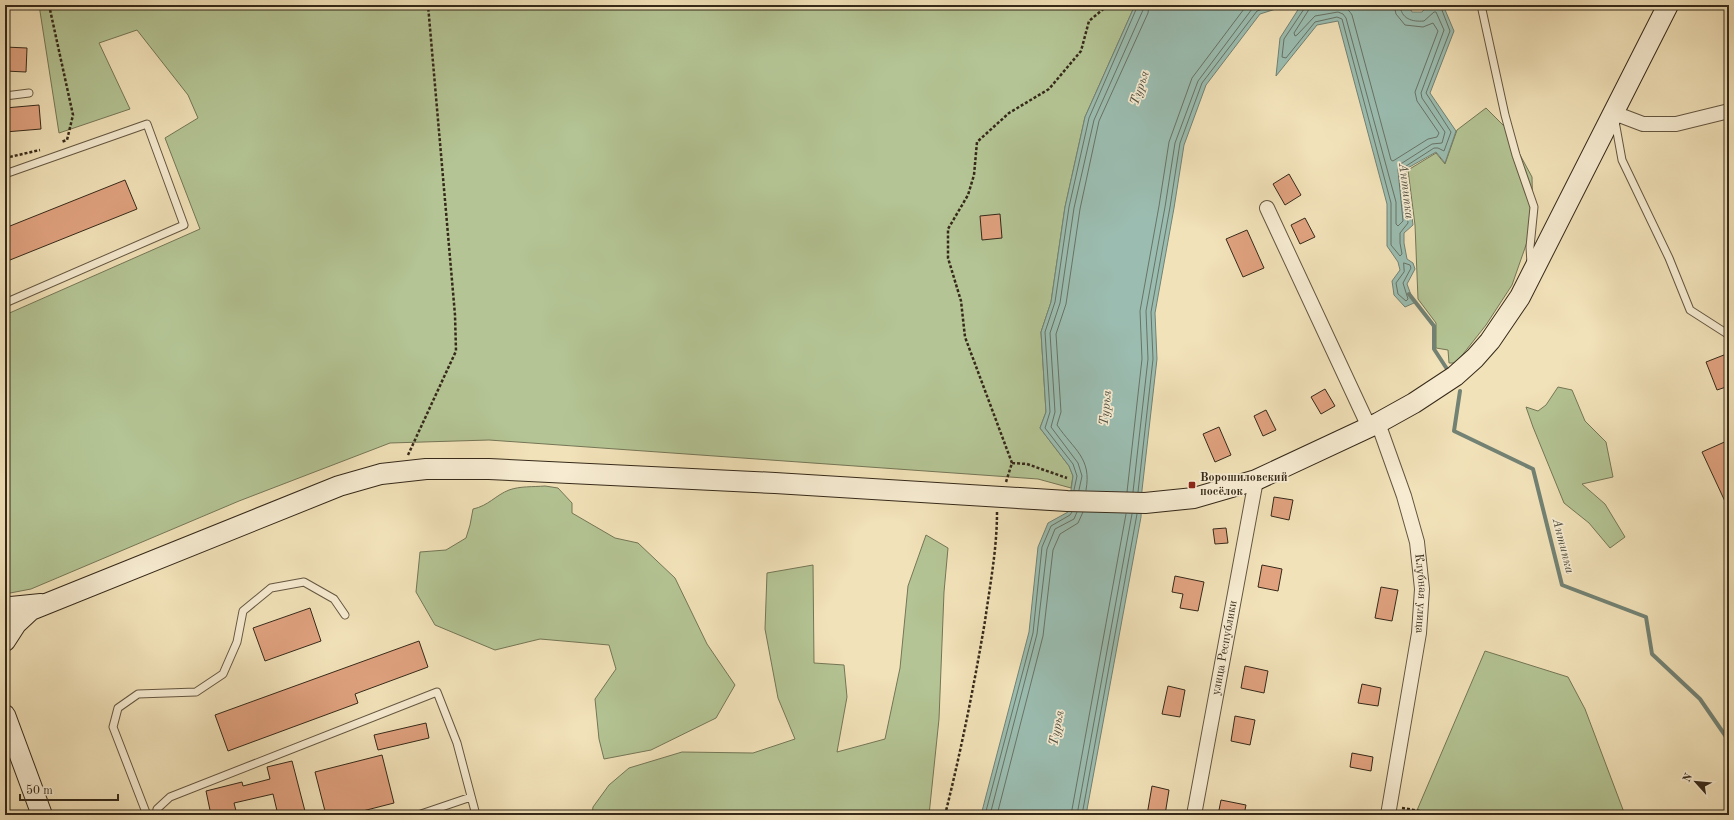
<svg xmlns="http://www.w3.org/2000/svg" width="1734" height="820" font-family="'Old Standard TT',serif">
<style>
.green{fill:#b4c494;stroke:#747656}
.water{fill:#9bbdb1;stroke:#728274}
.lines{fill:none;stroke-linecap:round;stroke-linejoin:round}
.shore{stroke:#687365;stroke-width:1}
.stream{stroke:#728274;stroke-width:4}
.building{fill:#e0a27f;stroke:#352919}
.lane-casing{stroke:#645741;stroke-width:9}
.street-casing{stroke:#645741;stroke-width:16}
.secondary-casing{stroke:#352919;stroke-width:22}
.path{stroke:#352919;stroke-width:2.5;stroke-dasharray:3 2;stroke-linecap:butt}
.lane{stroke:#f7ecd2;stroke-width:7}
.street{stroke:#f7ecd2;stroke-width:14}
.secondary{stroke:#f7ecd2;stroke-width:20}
.poi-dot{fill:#8f2418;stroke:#f7ecd2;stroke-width:1.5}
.labels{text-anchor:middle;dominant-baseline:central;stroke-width:3.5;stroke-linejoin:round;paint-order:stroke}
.poi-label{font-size:12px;font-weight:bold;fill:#352919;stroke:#f7ecd2;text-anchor:start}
.street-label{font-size:12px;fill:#352919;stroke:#f7ecd2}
.water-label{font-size:13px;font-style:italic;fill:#4e4e3f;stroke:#f7ecd2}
</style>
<rect width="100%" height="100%" fill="#f2e2b9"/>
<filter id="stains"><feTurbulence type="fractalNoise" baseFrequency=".005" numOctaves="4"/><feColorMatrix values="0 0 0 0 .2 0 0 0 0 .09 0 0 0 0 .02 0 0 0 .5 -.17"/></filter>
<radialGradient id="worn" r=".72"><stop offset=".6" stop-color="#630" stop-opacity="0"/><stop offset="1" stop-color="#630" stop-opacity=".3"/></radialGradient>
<path class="green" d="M39 5H1135L1085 117 1065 207 1051 302 1041 332 1046 412 1040 428 1069 466 1073 476 1071 488 1038 479 489 440 390 443 239 501 31 589 5 594V315L200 229 165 138 198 118 188 95 137 30 99 43 130 109 59 133Z
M1486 108 1505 127 1532 177 1533 225 1512 285 1486 325 1456 363H1449L1448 350 1436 348V323L1418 299 1415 225 1408 170 1436 153 1445 164 1457 130Z
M1558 387 1572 390 1585 421 1606 442 1613 477 1582 484 1605 504 1625 537 1610 548 1589 523 1564 503 1533 427 1526 407 1538 411 1546 405Z
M545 486 558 488 572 503V513L615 538 638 543 675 578 707 644 735 685 716 718 651 750 604 759 599 739 595 699 616 669 609 645 540 639 495 650 435 625 416 592 420 552 446 550 466 538 470 525 473 509C488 506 496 495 509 490 520 486 533 487 545 486Z
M926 535 948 548 944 592 939 719 929 815H592L593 807 609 785 629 768 682 752 753 753 795 739 778 698 765 629 767 573 813 565 814 663 844 665 847 697 837 752 885 739 900 668 908 586Z
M1485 651 1568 677 1585 709 1625 815H1415Z"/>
<path class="water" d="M1135 5H1283L1282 7 1260 14 1206 85 1184 145 1174 208 1155 313 1157 359 1142 490 1141 517 1086 815H981L1029 632 1038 547 1048 523 1068 512 1073 476 1069 466 1040 428 1046 412 1041 332 1051 302 1065 207 1085 117Z
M1301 5H1408L1412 12H1422L1428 5H1443L1454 31 1430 93 1456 131 1445 163 1436 152 1406 169 1413 225 1404 233V243L1407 259 1413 263 1415 269 1407 284 1414 303 1405 307 1394 295 1392 281 1400 270 1398 262 1387 246V204L1338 21 1317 25 1276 76 1280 38Z"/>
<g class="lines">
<path class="shore" d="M1304 5V9L1284 39 1282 57 1286 58 1315 22 1337 17 1342 19 1391 203V245L1400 256 1402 254 1400 243V233L1408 223 1403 168 1434 148H1438L1444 151 1451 132 1426 93 1450 31 1440 5
M1309 5 1308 11 1294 33 1295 36 1297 35 1315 16 1338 12 1343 14 1346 18 1396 202V224L1398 226 1403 221 1398 170 1399 165 1432 144 1442 143 1445 132 1422 98 1421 93 1444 30 1436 12H1434L1424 21C1412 22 1401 19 1400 5
M1315 5 1317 9C1330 7 1344 1 1352 15L1391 160 1393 161 1428 139 1437 137 1439 133 1417 101 1415 92 1438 31 1433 23 1423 27 1405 25 1396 14 1394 5
M1404 263 1410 265 1411 268 1403 283 1408 299 1406 301 1398 294 1396 283 1404 272Z
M1074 490 1077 476 1073 464 1045 428 1050 412 1045 332 1055 302 1069 207 1089 118 1138 5
M1079 490 1082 476 1078 463 1051 427 1055 412 1050 333 1060 303 1074 208 1094 120 1143 10V5
M1086 490C1092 458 1074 450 1057 425L1061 412 1056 334 1066 304 1080 209 1099 121 1148 13 1149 5
M1127 492 1142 359 1140 311 1159 206 1169 142 1192 78 1247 5
M1133 492 1148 359 1146 311 1165 207 1175 143 1198 81 1252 9 1257 5
M1138 492 1153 359 1151 312 1170 207 1180 143 1202 83 1257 11 1275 5
M985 815 1033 633 1042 547 1051 526 1070 515 1072 512
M990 815 1037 634 1047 549 1055 529 1074 519 1077 512
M997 815 1043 636 1053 550 1060 534 1078 523 1083 512
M1071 815 1126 514
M1077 815 1132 514
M1082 815 1137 514"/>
<path class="stream" d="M1409 294 1434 326V349L1447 369
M1460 391 1454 431 1533 469 1562 585 1646 617 1652 654 1700 699 1729 741"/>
</g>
<path class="building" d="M5 47 27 48 26 72 5 71Z
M39 105 41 129 5 132V108Z
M1289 174 1301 195 1285 205 1273 184Z
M125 180 137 209 5 262V228Z
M1000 214 1002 238 982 240 980 216Z
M1305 218 1315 237 1300 244 1291 225Z
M1247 230 1264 268 1243 277 1226 239Z
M1729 353V386L1717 390 1706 362Z
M1325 389 1335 406 1321 414 1311 397Z
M1266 410 1276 430 1263 436 1254 416Z
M1219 427 1231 455 1215 462 1203 434Z
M1729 440V510L1702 452Z
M1274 497 1293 500 1289 520 1271 516Z
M1226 528 1228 543 1215 544 1213 529Z
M1262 565 1282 569 1278 591 1258 587Z
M1175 576 1204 582 1198 611 1180 608 1183 594 1172 592Z
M1381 587 1398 590 1392 621 1375 618Z
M310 608 321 641 265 661 253 628Z
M419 641 428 667 355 694 358 703 228 751 215 715Z
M1245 666 1268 671 1264 693 1241 688Z
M1362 684 1381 688 1378 706 1358 703Z
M1168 686 1185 690 1180 717 1162 714Z
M1235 716 1255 720 1250 745 1231 741Z
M426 723 429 738 378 750 374 735Z
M1352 753 1373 757 1371 771 1350 767Z
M382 755 394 803 347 815H326L315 772Z
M292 761 306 815H278L273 794 234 803 237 815H211L206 791 242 782 243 786 270 779 267 767Z
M1152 786 1169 790 1165 815H1147Z
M1221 800 1246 805 1244 815H1218Z"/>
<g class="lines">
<defs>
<path id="lane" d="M1481 5 1505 115 1516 155 1534 207 1530 247 1531 264
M5 96 29 93
M1615 121 1622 160 1669 258 1690 310 1729 335
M5 174 147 124 184 225 5 303
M147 815 113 727 118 708 138 694 196 692 223 674 237 642 243 611 271 588 304 582 334 599 345 615
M156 815 157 809 170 797 437 692 457 743 476 815
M418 815 471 797"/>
<g id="street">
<path d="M1614 113 1643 124H1676L1729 111"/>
<path d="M1267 208 1369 427"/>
<path id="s1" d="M1378 423 1404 496 1417 542 1422 589 1419 633 1388 815"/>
<path id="s2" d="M1194 815 1256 480"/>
</g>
<path id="secondary" d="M5 606 11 607 41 604
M5 641 16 624 31 610 339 486 381 474 426 469H489L775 483 1067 501 1145 503 1194 498 1256 480 1378 423 1414 403 1455 376 1475 358 1490 341 1520 297 1668 5
M5 715 42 815"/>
</defs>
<use href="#lane" class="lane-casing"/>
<use href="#street" class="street-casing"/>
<use href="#secondary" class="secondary-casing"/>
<path class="path" d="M49 5 73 115 67 140 61 142
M5 158 40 150
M408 455 456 351 455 315 428 5
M1012 463 965 337 961 301 948 258V229L968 195 974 175 977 142 1009 113 1049 89 1081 51 1089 21 1108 5
M1006 482 1012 463 1027 464 1067 478
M1402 808 1443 815
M945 815C961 751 974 686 985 621 990 585 997 549 997 512
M1466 815H1468"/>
<use href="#lane" class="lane"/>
<use href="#street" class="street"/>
<use href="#secondary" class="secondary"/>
</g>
<rect class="poi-dot" x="1188" y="481" width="8" height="8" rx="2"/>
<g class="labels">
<g class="poi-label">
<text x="1200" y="478">Ворошиловский<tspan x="1200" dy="14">посёлок</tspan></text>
</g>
<g class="street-label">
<text stroke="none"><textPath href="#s1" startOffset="177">Клубная улица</textPath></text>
<text stroke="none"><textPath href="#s2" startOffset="170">улица Республики</textPath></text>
</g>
<g class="water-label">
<text transform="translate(1140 88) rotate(-71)">Турья</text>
<text transform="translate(1406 191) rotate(83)">Антипка</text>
<text transform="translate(1106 408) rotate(-84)">Турья</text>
<text transform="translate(1563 546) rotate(76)">Антипка</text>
<text transform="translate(1057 728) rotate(-79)">Турья</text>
</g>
</g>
<rect width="1734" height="820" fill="none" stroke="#f2e2b9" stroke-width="20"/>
<rect x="6" y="6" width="1722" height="808" fill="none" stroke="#352919" stroke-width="2"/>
<rect x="10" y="10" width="1714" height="800" fill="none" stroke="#352919"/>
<g transform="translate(1696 782) rotate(297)" stroke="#f7ecd2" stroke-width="3" paint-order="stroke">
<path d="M0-3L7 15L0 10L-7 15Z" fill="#352919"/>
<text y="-6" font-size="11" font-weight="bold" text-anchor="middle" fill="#352919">N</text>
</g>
<path d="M20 794v6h98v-6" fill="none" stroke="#352919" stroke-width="2"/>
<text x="26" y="794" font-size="12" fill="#352919" stroke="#f7ecd2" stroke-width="3" paint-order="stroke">50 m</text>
<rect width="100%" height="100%" filter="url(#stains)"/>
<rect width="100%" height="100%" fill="url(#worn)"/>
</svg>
